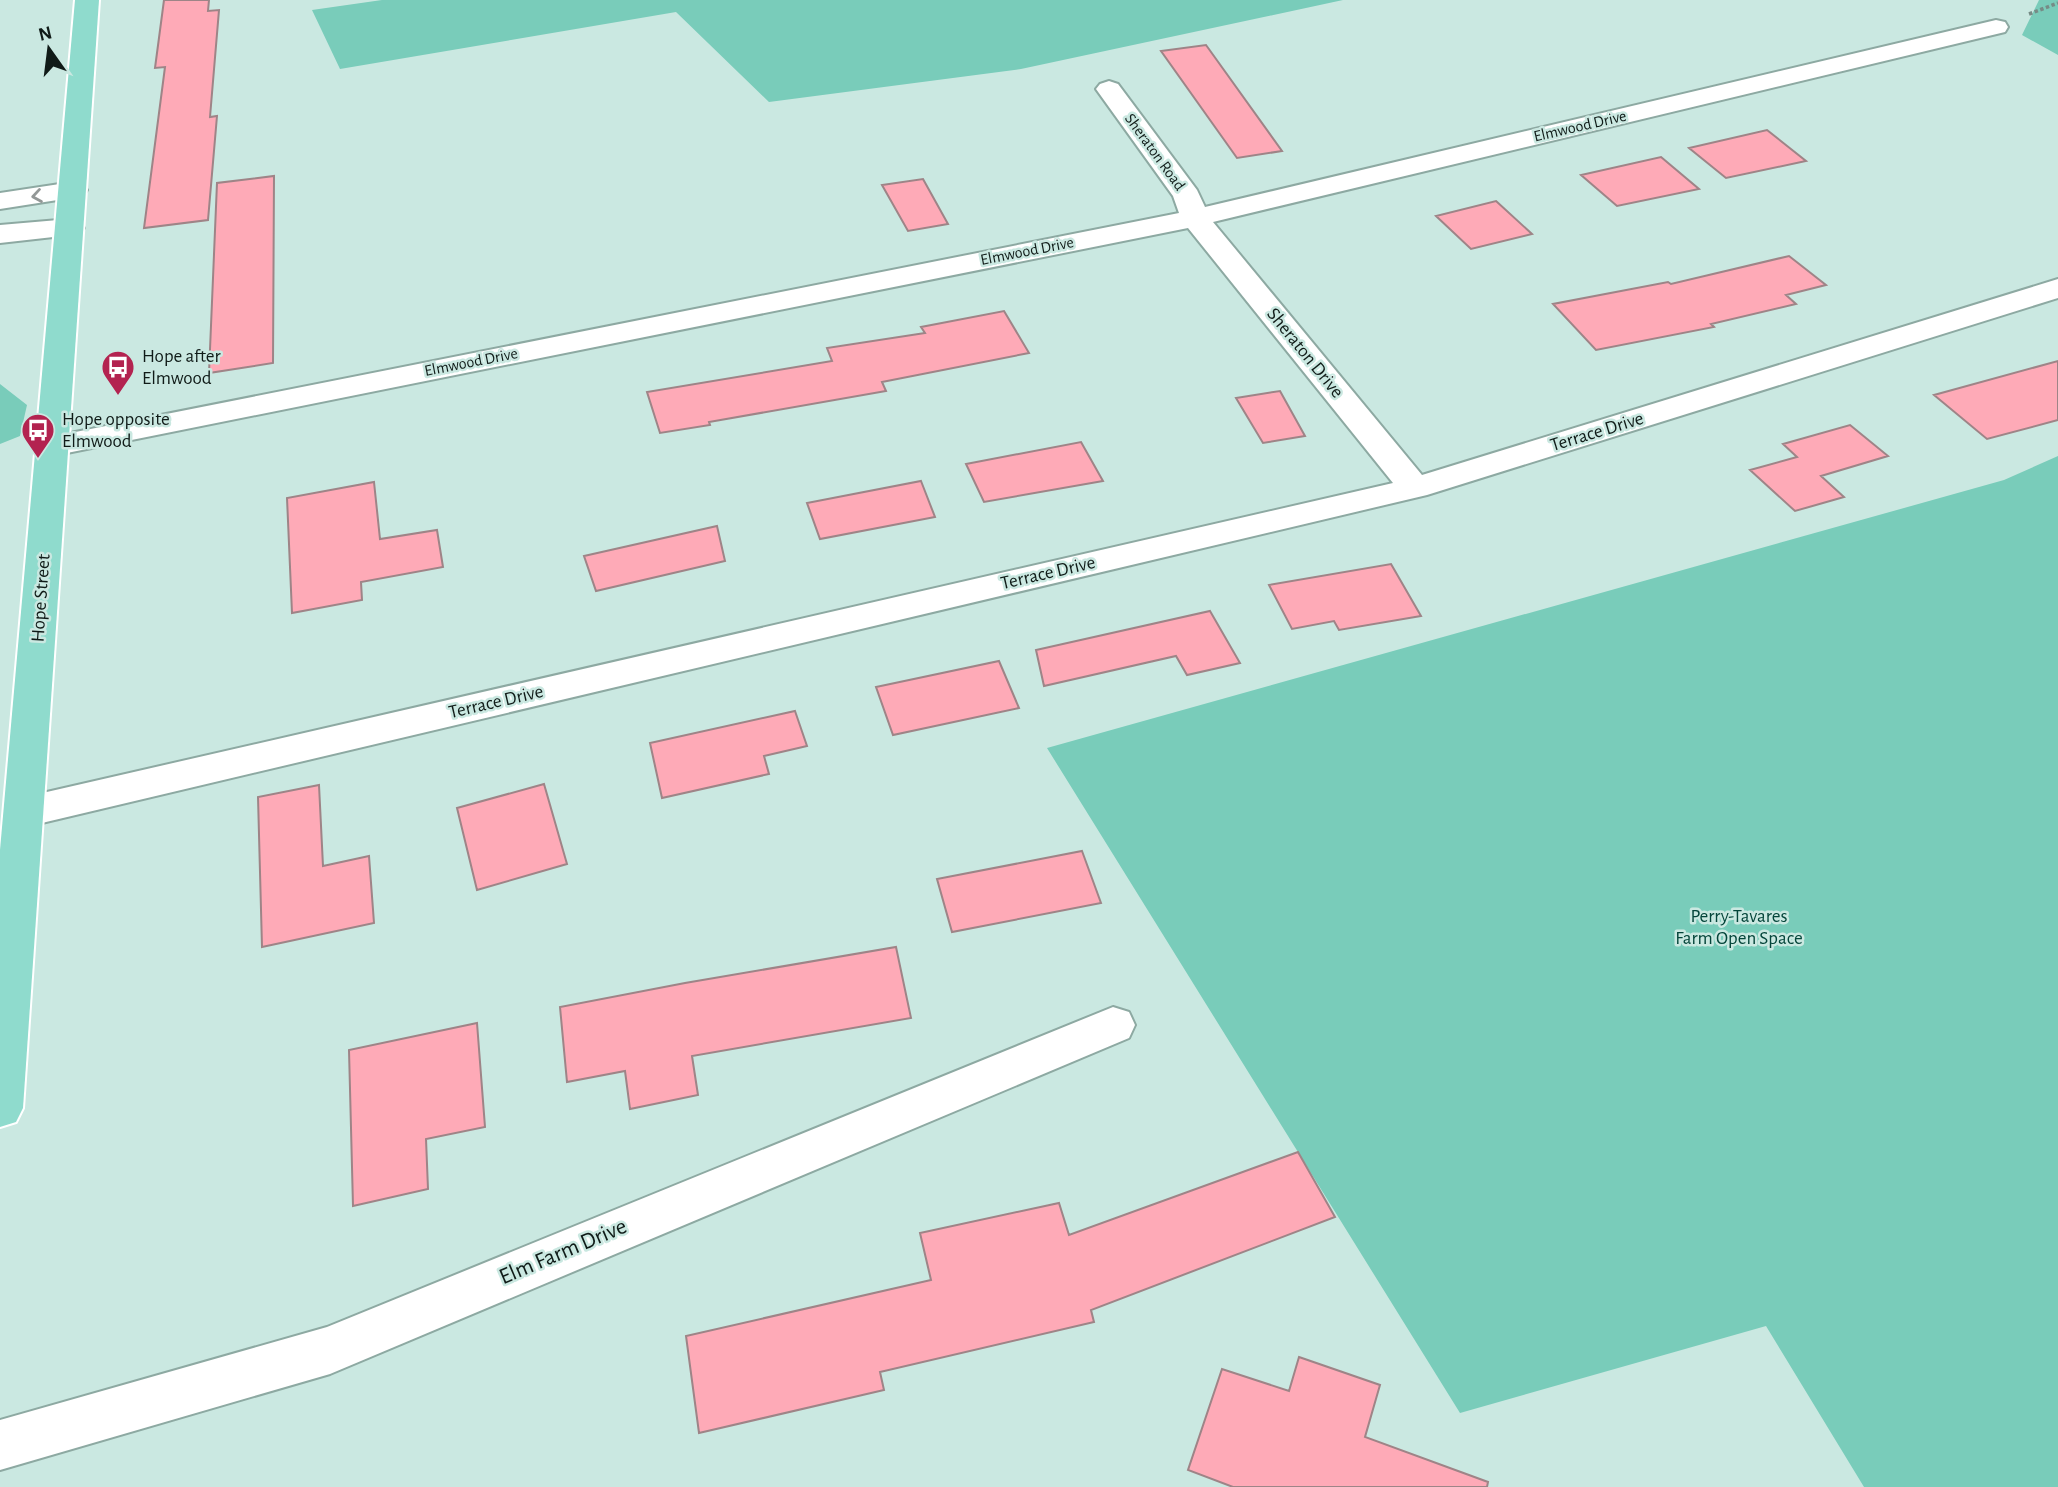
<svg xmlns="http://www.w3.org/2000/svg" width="2058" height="1487" font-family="'Alegreya Sans',sans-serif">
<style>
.green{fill:#79ccba}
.building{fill:#feaab7;stroke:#9e8487;stroke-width:2}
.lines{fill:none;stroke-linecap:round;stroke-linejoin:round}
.minor-casing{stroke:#8da9a2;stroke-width:4}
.major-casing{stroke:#fff;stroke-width:4}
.path{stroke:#768b86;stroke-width:3.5;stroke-dasharray:3.5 2.5;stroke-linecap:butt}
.minor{fill:#fff;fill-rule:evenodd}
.major{fill:#8fdbcd;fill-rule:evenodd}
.oneway{stroke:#939897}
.labels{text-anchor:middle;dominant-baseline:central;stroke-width:5;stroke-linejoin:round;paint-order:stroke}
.far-street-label{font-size:16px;fill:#101b18;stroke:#cae8e1}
.street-label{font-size:19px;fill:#101b18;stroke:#cae8e1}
.poi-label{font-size:19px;fill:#101b18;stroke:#cae8e1;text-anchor:start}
.park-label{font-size:19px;fill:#04453a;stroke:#cae8e1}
.near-street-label{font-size:23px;fill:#101b18;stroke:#cae8e1}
</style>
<rect width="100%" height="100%" fill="#cae8e1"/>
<path class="green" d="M382 0H1343L1021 69 769 102 676 12 340 69 312 10Z
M2039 0H2058V55L2022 35Z
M0 384 27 405 20 436 0 444Z
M2058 456V1487H1864L1766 1326 1460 1413 1047 748 2004 480Z"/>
<path class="building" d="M164 0H209L208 11 219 10 210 117 217 116 208 220 144 228 165 67 155 68Z
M1206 45 1282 151 1237 158 1161 51Z
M1767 130 1806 161 1726 178 1689 148Z
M1661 157 1699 189 1617 206 1581 175Z
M274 176 273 363 209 373 217 183Z
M923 179 948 224 908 231 882 185Z
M1496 201 1532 234 1471 249 1436 216Z
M1789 256 1826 285 1786 295 1796 304 1711 324 1714 327 1596 350 1553 304 1668 282 1671 284Z
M1004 311 1029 353 882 382 886 391 709 422 710 425 660 433 647 392 832 361 827 348 925 333 921 327Z
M2058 361V420L1987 439 1934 395Z
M1280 391 1305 436 1263 443 1236 398Z
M1850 425 1888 456 1821 476 1844 497 1795 511 1750 470 1797 457 1783 444Z
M1081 442 1103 481 984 502 966 464Z
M921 481 935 517 820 539 807 503Z
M374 482 380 539 437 530 443 567 361 582 362 600 292 613 287 498Z
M717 526 725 561 596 591 584 556Z
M1391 564 1421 616 1339 630 1334 621 1292 629 1269 585Z
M1210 611 1240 663 1187 675 1176 656 1044 686 1036 650Z
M999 661 1019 708 893 735 876 687Z
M795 711 807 746 764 756 769 774 662 798 650 743Z
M544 784 567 864 477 890 457 808Z
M319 785 323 866 369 856 374 923 262 947 258 797Z
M1082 851 1101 903 952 932 937 879Z
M896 947 911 1018 692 1056 698 1095 630 1109 625 1071 567 1082 560 1007 685 983Z
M477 1023 485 1127 426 1139 428 1189 353 1206 349 1050Z
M1298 1152 1335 1217 1091 1310 1094 1322 880 1372 884 1390 699 1433 686 1336 931 1280 920 1233 1059 1203 1069 1235Z
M1299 1357 1380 1385 1365 1437 1488 1482 1487 1487H1233L1188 1470 1222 1369 1289 1391Z"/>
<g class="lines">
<defs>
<path id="minor" d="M1996 20 2005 22 2008 27 2005 32 1213 222 1422 475 2058 279V298L1427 495 25 827 11 822 5 812 11 802 25 797 1393 483 1188 228 52 456 40 453 36 446 40 439 1179 213 1173 196 1096 89 1100 84 1109 81 1118 84 1197 190 1205 207Z
M73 182 83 184 87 190 83 196 0 209V193Z
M70 219 80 222 84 228 80 234 0 243V225Z
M1113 1007 1129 1012 1135 1025 1129 1038 330 1374 0 1470V1420L327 1327Z"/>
<path id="major" d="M75 0H99L23 1108 16 1122 0 1127V850Z"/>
</defs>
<use href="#minor" class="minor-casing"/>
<use href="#major" class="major-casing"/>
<path class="path" d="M2029 14 2058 3"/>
<use href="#minor" class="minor"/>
<use href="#major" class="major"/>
</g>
<defs><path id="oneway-chevron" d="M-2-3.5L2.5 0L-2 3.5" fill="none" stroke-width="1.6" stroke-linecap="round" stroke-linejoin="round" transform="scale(1.75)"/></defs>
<use class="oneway" href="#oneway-chevron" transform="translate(37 196) rotate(171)"/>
<defs>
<symbol id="bus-pin" viewBox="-11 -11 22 30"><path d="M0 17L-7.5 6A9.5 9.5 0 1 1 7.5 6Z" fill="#b32350" stroke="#cae8e1"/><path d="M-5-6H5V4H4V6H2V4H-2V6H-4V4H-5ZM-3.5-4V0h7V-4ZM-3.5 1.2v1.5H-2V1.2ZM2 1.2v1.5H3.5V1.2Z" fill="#fff"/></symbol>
</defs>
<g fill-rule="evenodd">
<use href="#bus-pin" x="99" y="348" width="38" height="52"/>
<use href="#bus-pin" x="19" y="411" width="38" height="52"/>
</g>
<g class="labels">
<g class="far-street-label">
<text transform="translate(1580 126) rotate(-13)">Elmwood Drive</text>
<text transform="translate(1155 152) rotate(54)">Sheraton Road</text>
<text transform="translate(1027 251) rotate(-11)">Elmwood Drive</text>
<text transform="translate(471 362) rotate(-11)">Elmwood Drive</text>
</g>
<g class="street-label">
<text transform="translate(1305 353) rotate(51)">Sheraton Drive</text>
<text transform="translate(1597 432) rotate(-17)">Terrace Drive</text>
<text transform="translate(1048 573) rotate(-13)">Terrace Drive</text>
<text transform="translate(41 598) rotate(-86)">Hope Street</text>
<text transform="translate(496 702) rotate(-13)">Terrace Drive</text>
</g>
<g class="poi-label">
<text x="142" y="356">Hope after<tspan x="142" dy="22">Elmwood</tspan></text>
<text x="62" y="419">Hope opposite<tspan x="62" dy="22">Elmwood</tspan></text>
</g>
<g class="park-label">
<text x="1739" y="916">Perry-Tavares<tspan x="1739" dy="22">Farm Open Space</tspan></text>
</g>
<g class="near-street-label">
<text transform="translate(563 1252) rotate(-23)">Elm Farm Drive</text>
</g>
</g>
<g transform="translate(49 49) rotate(346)" stroke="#cae8e1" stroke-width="5" paint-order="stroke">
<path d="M0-5L12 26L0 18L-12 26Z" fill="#101b18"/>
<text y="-10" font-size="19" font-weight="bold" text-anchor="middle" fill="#101b18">N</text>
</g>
</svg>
